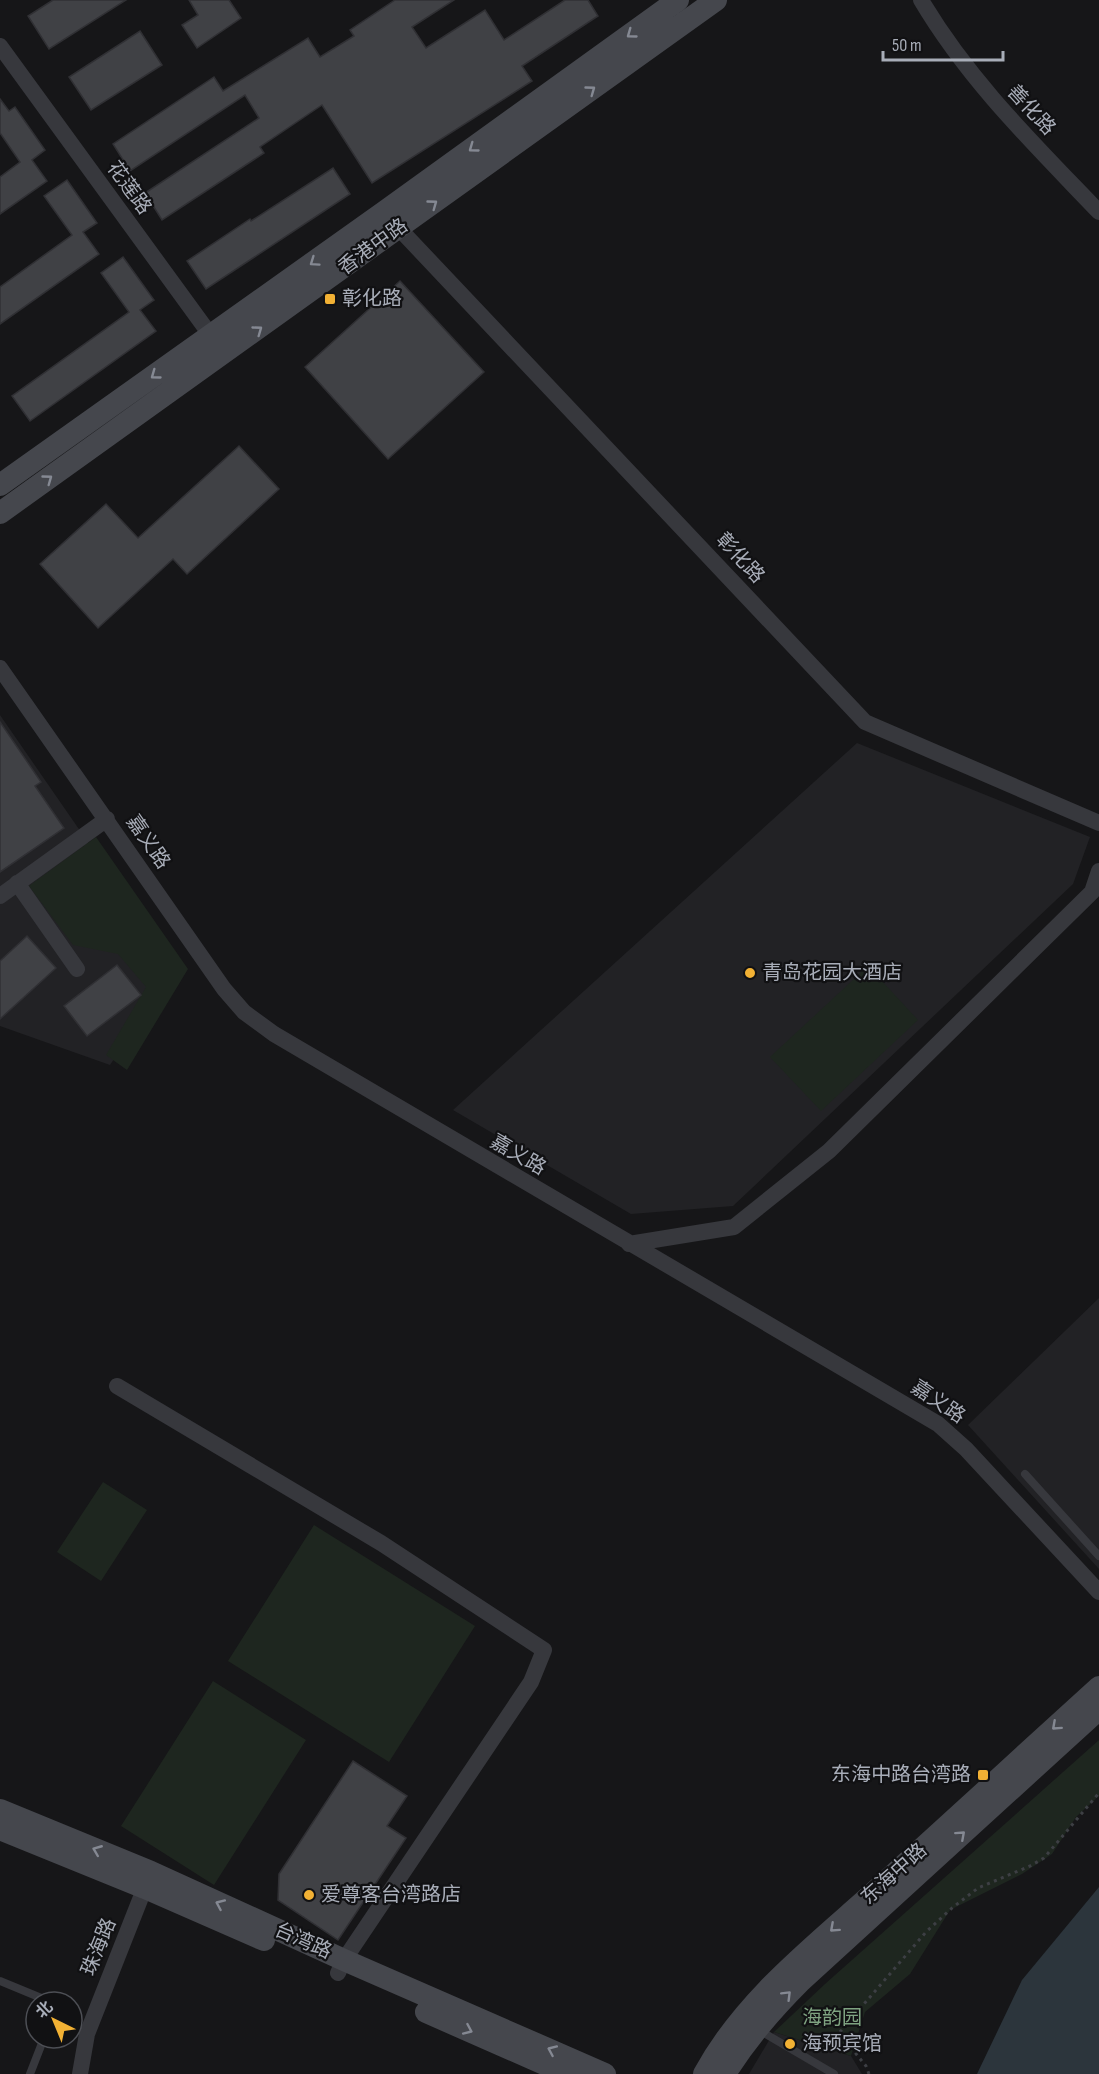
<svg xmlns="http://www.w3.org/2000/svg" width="1099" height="2074" font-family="'Sofia Sans Condensed','Noto Sans SC',sans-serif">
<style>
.built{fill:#222225}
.green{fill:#1e261f}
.water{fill:#2c353c}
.building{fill:#404145;stroke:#303034;stroke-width:1.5}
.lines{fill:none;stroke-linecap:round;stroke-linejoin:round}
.path{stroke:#3d3f44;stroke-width:3;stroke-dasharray:3 4.5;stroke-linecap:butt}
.lane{stroke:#37383d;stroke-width:8}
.street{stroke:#37383d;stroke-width:16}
.secondary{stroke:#45474d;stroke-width:22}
.oneway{stroke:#858993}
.poi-dot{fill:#f2b134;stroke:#111113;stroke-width:2}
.labels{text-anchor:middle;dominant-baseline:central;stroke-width:4.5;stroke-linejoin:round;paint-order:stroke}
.street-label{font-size:20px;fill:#a8adb8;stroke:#111113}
.poi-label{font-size:20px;fill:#a8adb8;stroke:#111113;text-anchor:start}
.park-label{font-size:20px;fill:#7fa381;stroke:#111113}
</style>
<rect width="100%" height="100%" fill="#161618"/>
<path class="built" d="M0 715 175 968 110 1065 0 1026Z
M857 743 1090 837 1073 884 733 1206 631 1214 453 1110Z
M1099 1298V1569L968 1425Z
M774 2032 851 2056 862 2074H749Z"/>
<path class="green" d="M96 837 188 969 127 1070 106 1055 146 987 118 954 73 945 29 886Z
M868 966 918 1020 821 1111 770 1057Z
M103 1482 147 1510 101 1581 57 1552Z
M314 1525 475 1626 389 1762 228 1661Z
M213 1681 306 1740 214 1885 121 1826Z
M1099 1740V1796L1076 1817 1052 1854 1022 1874 950 1910 910 1974 865 2012 851 2056 774 2032 825 1984Z"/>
<path class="water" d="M1099 1887V2074H977L1022 1980Z"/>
<path class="building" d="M53 0H126L49 49 28 16Z
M189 0H229L241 18 197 48 182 25 198 15Z
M395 0H454L412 27 426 48 485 10 504 40 565 0H588L598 16 522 66 532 81 372 183 322 105 260 147 264 153 162 220 145 193 259 118 245 95 130 171 113 144 214 77 223 91 308 38 320 57 354 36 350 30Z
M140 31 162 65 91 110 69 77Z
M0 99 9 111 15 107 45 150 32 160 47 181 0 214V177L20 162 0 133Z
M333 168 350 194 206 289 187 261 250 219 251 221Z
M67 180 97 223 83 232 99 254 0 324V287L72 235 44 196Z
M123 257 154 300 140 310 156 331 30 421 12 396 129 312 101 273Z
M400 281 484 372 388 459 305 367Z
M239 446 279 489 187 574 173 559 98 628 40 564 106 504 138 538Z
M0 722 41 782 35 786 64 828 0 872Z
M27 936 56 968 0 1019V961Z
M117 965 141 995 87 1036 64 1006Z
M353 1761 407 1796 387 1826 406 1838 338 1940 278 1900 279 1874Z"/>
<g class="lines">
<path class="path" d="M869 2074 866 2066 839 2033 926 1932 952 1908 978 1888 1030 1866 1044 1858 1099 1793"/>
<path class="lane" d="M1025 1474 1099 1556
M0 1981 51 2002
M757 2029 834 2074
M30 2074 44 2038"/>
<path class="street" d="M921 0C969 81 1034 144 1099 212
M0 46 217 344
M392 221 865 722 1099 823
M0 668 224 989 244 1012 274 1034 938 1424 966 1449 1099 1592
M17 883 77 969
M0 896 107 819
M629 1244 734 1227 829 1151 1092 892 1099 871
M117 1386 381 1543 544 1650 531 1682 344 1960 338 1973
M80 2074 87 2034 149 1877"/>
<path class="secondary" d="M0 485 384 212 678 0
M0 513 716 0
M0 1810 151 1872 344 1960 605 2074
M0 1829 145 1888 264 1940
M426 2012 567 2074
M704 2074C745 1998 818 1943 881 1886 954 1820 1026 1753 1099 1687
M725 2074C746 2040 772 2010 800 1982L1099 1709"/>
</g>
<defs><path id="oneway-chevron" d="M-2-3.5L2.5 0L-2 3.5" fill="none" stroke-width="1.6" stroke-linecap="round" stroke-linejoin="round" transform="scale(1.5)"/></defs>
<g class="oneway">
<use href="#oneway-chevron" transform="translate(631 34) rotate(144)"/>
<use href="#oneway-chevron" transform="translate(591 90) rotate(-36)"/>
<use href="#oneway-chevron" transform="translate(473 148) rotate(144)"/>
<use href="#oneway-chevron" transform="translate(433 204) rotate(-36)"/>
<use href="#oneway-chevron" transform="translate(314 262) rotate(145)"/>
<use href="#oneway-chevron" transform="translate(258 330) rotate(-36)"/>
<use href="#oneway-chevron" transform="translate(155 375) rotate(144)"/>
<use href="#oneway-chevron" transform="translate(48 479) rotate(-36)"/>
<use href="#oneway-chevron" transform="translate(1056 1726) rotate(138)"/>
<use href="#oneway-chevron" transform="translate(961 1835) rotate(-42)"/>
<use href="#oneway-chevron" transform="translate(97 1850) rotate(-158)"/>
<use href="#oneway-chevron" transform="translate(220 1904) rotate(-156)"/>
<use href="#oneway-chevron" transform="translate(834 1928) rotate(138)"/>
<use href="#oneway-chevron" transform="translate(787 1995) rotate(-45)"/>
<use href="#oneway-chevron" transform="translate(468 2030) rotate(24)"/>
<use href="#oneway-chevron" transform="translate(552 2050) rotate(-156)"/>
</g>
<g class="poi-dot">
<rect x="324" y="293" width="12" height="12" rx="3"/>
<circle cx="750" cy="973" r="6"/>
<rect x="977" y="1769" width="12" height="12" rx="3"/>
<circle cx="309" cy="1895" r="6"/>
<circle cx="790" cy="2044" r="6"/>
</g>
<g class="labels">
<g class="street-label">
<text transform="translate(1031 110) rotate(47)">善化路</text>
<text transform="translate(129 188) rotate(54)">花莲路</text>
<text transform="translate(373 247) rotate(-36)">香港中路</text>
<text transform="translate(740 558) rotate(47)">彰化路</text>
<text transform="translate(148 842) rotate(55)">嘉义路</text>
<text transform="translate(518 1155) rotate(30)">嘉义路</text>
<text transform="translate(938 1402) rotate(34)">嘉义路</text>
<text transform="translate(894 1874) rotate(-42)">东海中路</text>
<text transform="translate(303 1941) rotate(24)">台湾路</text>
<text transform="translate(99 1947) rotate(-68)">珠海路</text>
</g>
<g class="poi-label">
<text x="342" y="299">彰化路</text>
<text x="762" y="973">青岛花园大酒店</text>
<text x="971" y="1775" text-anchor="end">东海中路台湾路</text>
<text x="321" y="1895">爱尊客台湾路店</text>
<text x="802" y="2044">海预宾馆</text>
</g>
<g class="park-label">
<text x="832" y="2018">海韵园</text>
</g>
</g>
<g transform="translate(54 2020) rotate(317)"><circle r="28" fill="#111113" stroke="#4d4f55" stroke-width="1.5"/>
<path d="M0-4.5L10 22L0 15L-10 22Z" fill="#f2b134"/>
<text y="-9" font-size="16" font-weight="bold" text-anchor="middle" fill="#a8adb8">北</text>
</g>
<path d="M883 51v9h120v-9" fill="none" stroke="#a8adb8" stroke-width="3"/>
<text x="892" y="51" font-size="18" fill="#a8adb8" stroke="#111113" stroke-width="4.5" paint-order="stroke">50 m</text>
</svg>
